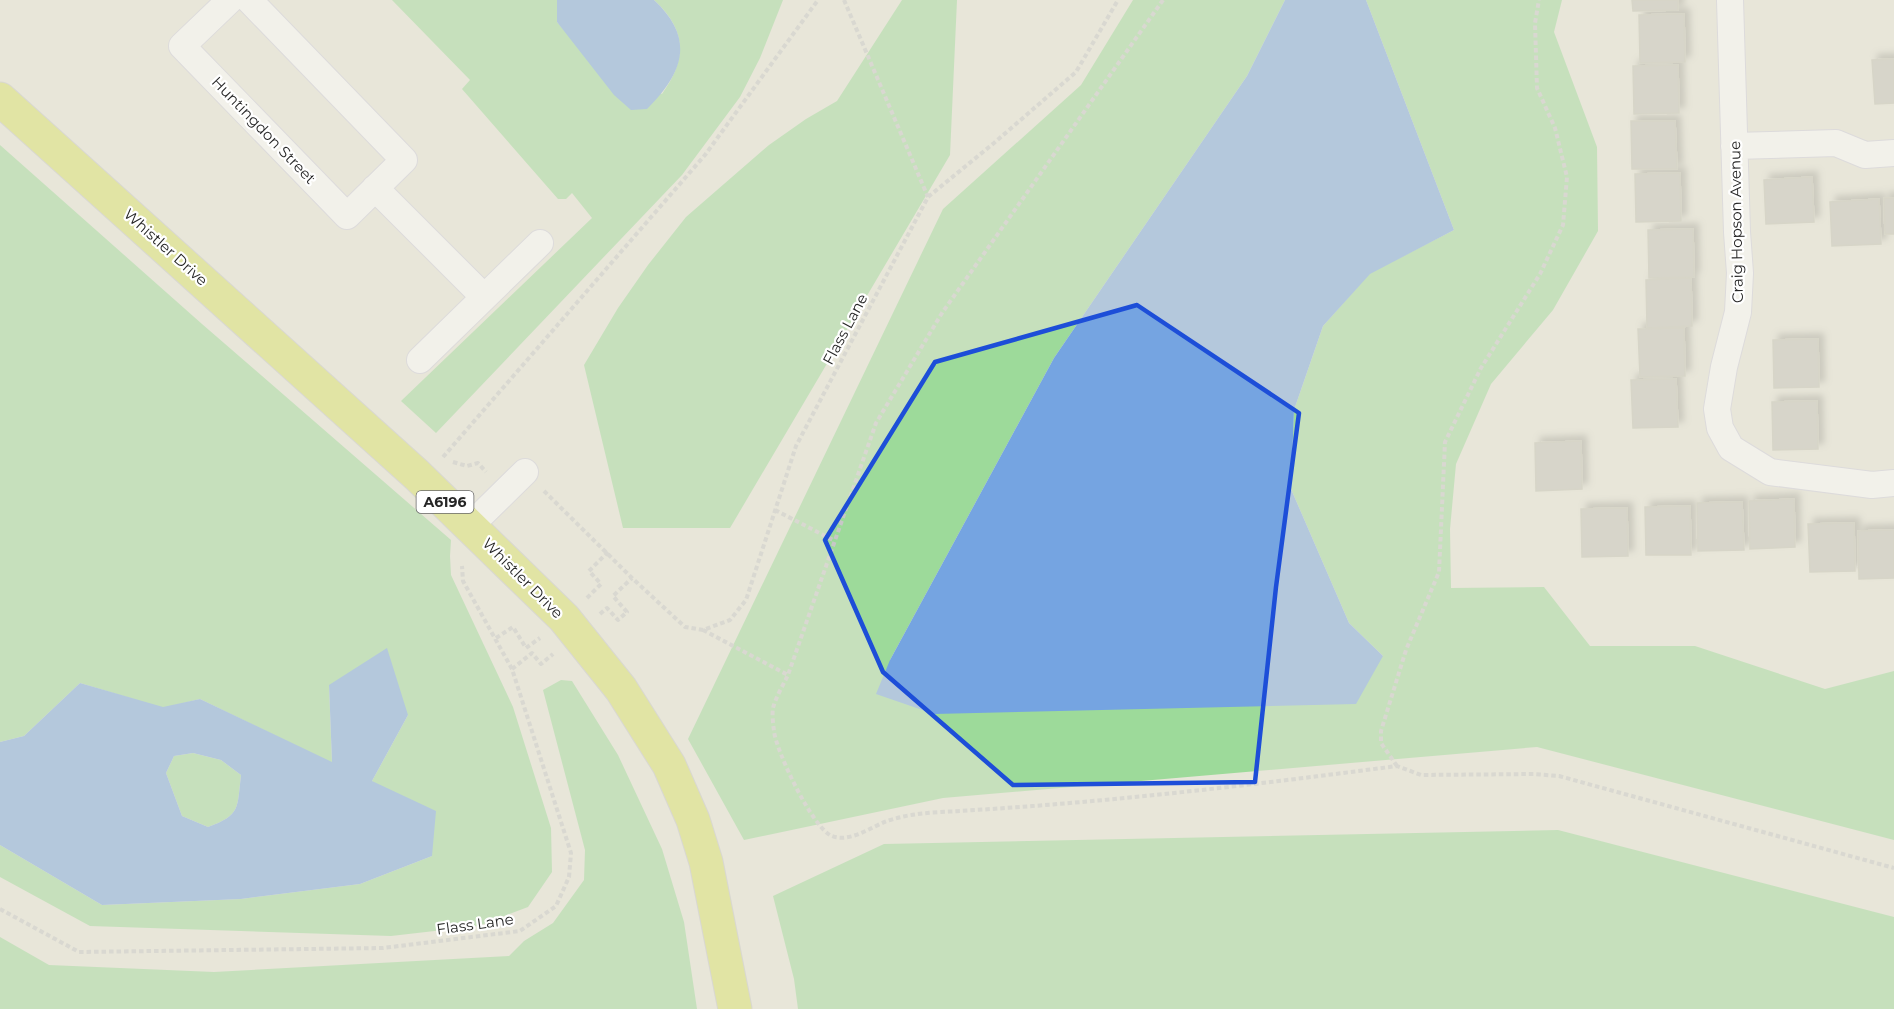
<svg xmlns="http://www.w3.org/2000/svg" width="1894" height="1009" font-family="Montserrat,sans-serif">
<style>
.green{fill:#9dda9a}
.water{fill:#75a4e1;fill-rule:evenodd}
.building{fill:#c3c2b9;stroke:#c3c2b3;stroke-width:1.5;filter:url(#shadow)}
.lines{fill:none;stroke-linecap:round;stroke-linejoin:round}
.minor-casing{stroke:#d0cede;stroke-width:28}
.primary-casing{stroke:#c7c7c7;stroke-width:35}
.path{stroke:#c7c7c7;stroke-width:4;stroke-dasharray:4.5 3;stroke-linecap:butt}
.minor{stroke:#fff;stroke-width:26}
.primary{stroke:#dae264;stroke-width:33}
.marked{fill:none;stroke:#1d4ed8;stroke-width:4.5;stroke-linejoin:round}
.labels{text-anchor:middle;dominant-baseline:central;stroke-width:4.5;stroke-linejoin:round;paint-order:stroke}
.shield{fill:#fff;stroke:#676767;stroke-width:1.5}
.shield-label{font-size:14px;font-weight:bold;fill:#262626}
.street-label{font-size:15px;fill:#262626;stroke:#fff}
</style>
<defs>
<filter id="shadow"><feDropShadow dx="5.5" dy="-5.5" stdDeviation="3" flood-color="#0004"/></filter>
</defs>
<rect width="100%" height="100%" fill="#e8e6d9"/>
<path class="green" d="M392 0H557V22L577 45 662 94C687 59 687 30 654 0H783L760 58 740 97 682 175 436 433 401 401 592 218 572 193 566 199H558L462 89 470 80Z
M902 0H957L950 155 730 528H623L584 365 618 308 648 265 686 217 769 145 806 119 837 101Z
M1133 0H1285L1247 76 1054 358 890 660 1383 656 1349 623 1291 489 1294 410 1323 326 1370 273 1454 230 1366 0H1562L1554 32 1597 147 1598 231 1553 310 1491 384 1456 464 1450 529 1451 588 1544 587 1590 646H1695L1825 689 1894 671V840L1537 747 943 798 744 840 688 739 943 209 1081 85Z
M0 145 202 324 451 540 450 556 451 575 513 707 551 828 552 872 528 907 478 926 391 936 90 926 0 877V845L102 905 241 899 360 884 432 856 372 781 408 715 329 685 332 763 200 699 163 708 80 683 24 736 0 742Z
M561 680 572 681 618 755 662 849 684 922 697 1009H0V937L49 965 214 972 509 956 524 941 553 923 584 880 585 850 543 690Z
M193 753 221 760 241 775C237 808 241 815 208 827L182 816 166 773 174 756Z
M1558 830 1894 917V1009H798L794 979 773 896 884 844Z"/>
<path class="water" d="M557 0H654C696 39 683 73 647 109L631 110 614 95 557 22Z
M1285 0H1366L1454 230 1370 274 1323 326 1294 410 1291 489 1349 623 1383 656 1356 704 934 714 876 694 890 660 1054 358 1247 76Z
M387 648 408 715 372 781 436 811 432 856 360 884 241 899 102 905 0 845V742L24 736 80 683 163 707 200 699 332 762 329 685ZM193 753 221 760 241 775C237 808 241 815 208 827L182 816 166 773 174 756Z"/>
<path class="building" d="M1632 0H1678V10L1633 11Z
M1684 14 1685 62 1640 63 1639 15Z
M1894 59V103L1875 104 1872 60Z
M1678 65 1679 113 1634 114 1633 66Z
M1631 121H1675L1677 169H1632Z
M1680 173 1681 221 1636 222 1635 174Z
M1812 177 1814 222 1766 224 1764 180Z
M1884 198H1894V234H1885Z
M1879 199 1881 244 1832 246 1830 202Z
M1693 229 1694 277 1649 278 1648 230Z
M1691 278 1692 326 1647 328 1646 280Z
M1684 328 1685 376 1640 377 1638 329Z
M1818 339 1819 387 1774 388 1773 340Z
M1676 379 1678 427 1633 428 1631 380Z
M1817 401 1818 449 1773 450 1772 402Z
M1581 441 1582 489 1536 491 1535 443Z
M1794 499 1795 547 1750 549 1749 501Z
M1742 502 1744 550 1698 551 1697 503Z
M1690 506 1691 555H1646L1645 507Z
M1627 508 1628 556 1582 557 1581 509Z
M1854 523 1855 571 1810 572 1808 524Z
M1894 530V578L1859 579 1858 531Z"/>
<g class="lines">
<defs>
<path id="minor" d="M230 0 182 46 347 216 404 160 249 0
M1730 0 1737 232 1740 273 1738 312 1724 367 1717 409 1720 428 1731 448 1770 472 1872 485 1894 483
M1734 146 1836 143 1865 155 1894 153
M375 188 484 297
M420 360 540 243
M470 526 525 472"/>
<path id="primary" d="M0 99 417 475 564 618 621 689 669 765 693 820 706 862 735 1009"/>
</defs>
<use href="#minor" class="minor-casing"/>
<use href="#primary" class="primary-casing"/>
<path class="path" d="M844 0 928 197
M1163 0 942 313 876 423 788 675C783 685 776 697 773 708 772 714 773 724 774 731 776 751 813 829 832 836 850 843 871 827 887 821 905 815 922 813 941 812 1093 804 1245 786 1397 766L1421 775 1534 774 1559 776 1894 868
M443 457 705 155 818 0
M453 462 467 466 478 463 486 472
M544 491 632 578 685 627 703 630 730 620 746 600 796 446 928 197 994 143 1076 72 1118 0
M775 510 835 541
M587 598 601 584 589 571 608 552
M600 614 607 608 618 620 627 612 613 596 632 578
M703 630 788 675
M496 638 513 627 526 648 540 638
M512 669 532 653 541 664 553 654
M1397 766 1381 743V731L1406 650 1439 572 1445 442 1481 368 1540 274 1563 225 1567 177 1555 128 1537 88 1535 23 1539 0
M0 909 79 952 383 948 520 931 556 906 569 877 571 853 512 669 463 581 462 566"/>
<use href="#minor" class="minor"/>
<use href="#primary" class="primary"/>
</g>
<path d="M0 0H1894V1009H0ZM1137 305 1299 413 1276 587 1255 782 1013 785 883 672 825 540 935 362Z" fill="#e8e6d9" fill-opacity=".55" fill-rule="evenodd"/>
<path class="marked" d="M1137 305 1299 413 1276 587 1255 782 1013 785 883 672 825 540 935 362Z"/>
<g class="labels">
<rect class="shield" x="416.5" y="491" width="57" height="22" rx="4.5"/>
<g class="shield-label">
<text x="445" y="502">A6196</text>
</g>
<g class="street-label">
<text transform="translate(264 130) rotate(46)">Huntingdon Street</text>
<text transform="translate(1736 222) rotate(-91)">Craig Hopson Avenue</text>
<text transform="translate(166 247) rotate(42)">Whistler Drive</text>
<text transform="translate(845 329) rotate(-62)">Flass Lane</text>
<text transform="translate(523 578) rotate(45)">Whistler Drive</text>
<text transform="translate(475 924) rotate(-8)">Flass Lane</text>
</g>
</g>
</svg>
